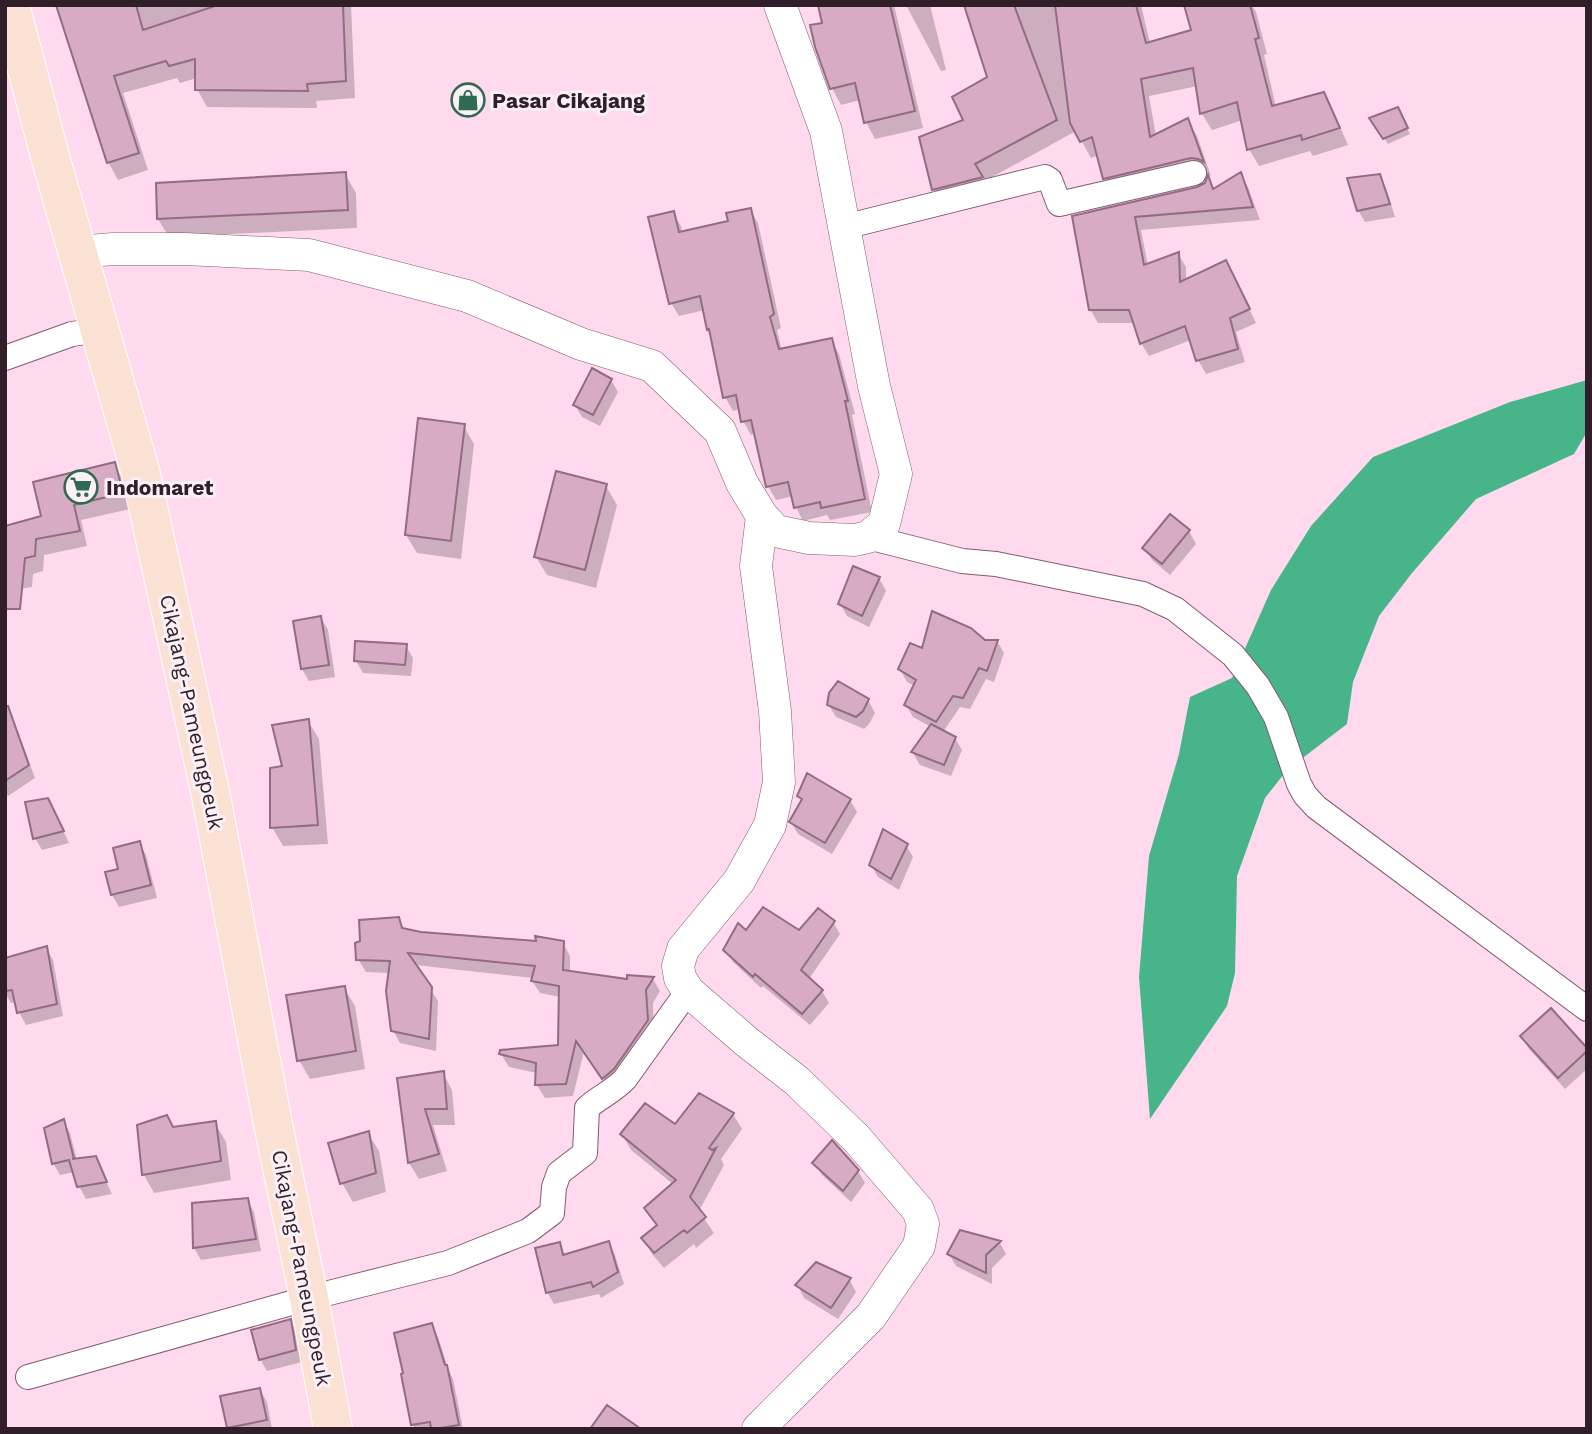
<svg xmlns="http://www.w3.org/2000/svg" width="1592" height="1434" font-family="'Work Sans',sans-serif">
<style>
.water{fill:#48b48a}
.shadow{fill:#0003}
.building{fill:#d7abc4;stroke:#936b82;stroke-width:2}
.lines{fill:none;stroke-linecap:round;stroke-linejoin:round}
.minor-casing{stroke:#825b72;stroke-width:26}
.tertiary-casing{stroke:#825b72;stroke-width:33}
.primary-casing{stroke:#fff;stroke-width:40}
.minor{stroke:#fff;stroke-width:24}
.tertiary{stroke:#fff;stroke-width:32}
.primary{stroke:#fbe0d4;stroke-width:38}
.labels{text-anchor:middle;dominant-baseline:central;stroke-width:6;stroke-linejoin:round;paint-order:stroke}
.poi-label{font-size:21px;font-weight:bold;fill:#301f29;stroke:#faf0f5;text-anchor:start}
.street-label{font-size:21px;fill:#301f29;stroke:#faf0f5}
</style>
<rect width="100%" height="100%" fill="#ffdaee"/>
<path class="water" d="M1587 380V432L1574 454 1476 499 1412 573 1379 616 1353 682 1347 724 1287 770 1265 798 1237 876 1235 973 1227 1006 1150 1119 1139 977 1149 856 1179 754 1190 697 1232 678 1271 590 1311 526 1373 457 1510 402Z"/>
<path class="shadow" d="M61 5H351L355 98 316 101 317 108 207 107 197 89V78L180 83 177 78 123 93 148 170 118 180 108 162Z
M820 5H894L923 128 875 139 866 122 860 100 841 105 832 88Z
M906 5H930L946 70 941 71Z
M966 5H1141L1150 43 1193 31 1185 5H1252L1256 12 1267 54 1264 55 1276 107 1323 94 1333 111 1348 145 1313 156 1310 151 1259 166 1249 149 1243 120 1212 130 1202 114 1198 86 1149 96 1156 136 1187 120 1197 136 1211 176 1205 173 1206 175H1201L1115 194 1105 178 1099 155 1091 158 1076 131 983 182 943 206 934 189 966 121 989 78Z
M1397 109 1410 134 1388 144 1371 119Z
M345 174 356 193 357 228 169 237 158 219Z
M1240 174 1248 187 1260 220 1141 230 1148 266 1178 254 1186 267V280L1233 275 1256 323 1236 332 1245 362 1206 374 1198 360 1191 340 1149 356 1141 343 1135 323H1098L1090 309 1074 218 1198 189 1206 185 1209 179 1215 190Z
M1379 176 1386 188 1395 217 1365 222 1358 210Z
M750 210 758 223 781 328 777 330 782 351 831 340 839 354 855 414 852 415 872 512 830 520 827 515 803 521 796 507 793 496 776 500 768 486 756 433 751 435 743 421 741 409 733 411 725 397 712 335 709 329 705 310 679 316 671 303 673 213 681 226 682 233 730 222Z
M611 380 618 392 600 426 582 417 575 405Z
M463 425 474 444 461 559 417 553 406 535Z
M114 464 123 480 130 509 81 520 87 546 44 555 43 571 33 574 32 587 8 591 43 517Z
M606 486 617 505 596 588 547 575 536 557Z
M1171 516 1189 531 1196 544 1170 575 1152 560 1145 548Z
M879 578 886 591 869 627 847 616 840 604Z
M321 618 328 630 335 677 309 681 302 669 295 622Z
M997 641 1004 653 994 682 986 679 970 709 960 707 943 732 955 738 962 750 951 776 920 765 913 753 931 727 913 717 906 705 915 686 907 682 900 669 923 650Z
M406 646 413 658 411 676 363 673 356 661Z
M868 700 875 713 869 724 864 729 836 717 828 704Z
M5 720H11L18 732 35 778 8 796 5 792Z
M308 721 319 739 328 844 283 846 272 827Z
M799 796 850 800 857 812 832 854 798 834 791 822 802 802Z
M54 812 69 843 42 850 35 838Z
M139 843 146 855 157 898 119 907 112 895 107 874 121 870Z
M906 845 913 857 899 890 878 877 871 865Z
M398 918 405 930 421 934 563 943 570 956V973L628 981 629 977 653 979 660 991 653 1003 654 1036 611 1090 584 1051 573 1096 545 1098 537 1085V1073L509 1067 501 1054 560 1046V997L540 993 532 981 533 978 415 965 438 1001 436 1051 400 1043 393 1030 390 973 366 972 358 959Z
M833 922 840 934 809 979 822 991 829 1003 810 1025 763 986 761 988 733 962 725 949 746 933 800 932Z
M46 948 53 960 63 1016 26 1025 19 1012 17 1002 11 1003 5 993V959Z
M344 988 355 1006 365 1069 310 1079 299 1060Z
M1522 1037 1587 1050V1069L1565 1089 1529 1049Z
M443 1073 452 1090 455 1125H433L447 1171 419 1179 409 1163 399 1080Z
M733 1114 742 1129 721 1159 724 1165 699 1211 714 1233 696 1248 694 1244 664 1268 652 1254 643 1238 658 1227 646 1209 674 1185 631 1150 622 1134 675 1126Z
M63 1121 70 1133 77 1160 95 1158 112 1194 86 1199 79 1186 75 1172 60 1175 53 1163Z
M215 1123 226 1142 231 1180 154 1193 144 1175 139 1126 173 1129Z
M368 1133 379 1151 386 1192 353 1202 342 1183 330 1144Z
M815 1163 858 1171 865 1183 851 1202 822 1175Z
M247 1200 254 1212 261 1251 201 1260 194 1248 193 1205Z
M961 1232 1000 1243 1006 1254 992 1268V1284L956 1266 949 1254Z
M608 1243 615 1255 624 1284 601 1298 599 1294 554 1304 547 1292 559 1244 566 1256Z
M849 1279 856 1292 838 1319 804 1298 798 1286Z
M290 1321 297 1333 302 1362 267 1371 260 1359Z
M431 1325 438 1337 449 1371 453 1379 463 1429H415L413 1425Z
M260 1390 267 1402 272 1429H229Z"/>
<path class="building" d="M56 5H136L143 30 218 5H343L346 81 307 84 308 91 195 90V59L169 66 166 61 114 76 139 153 107 163Z
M818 5H890L915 111 864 123 855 83 830 89 815 47 810 25 822 23Z
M964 5H1014L1057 120 975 164 983 177 932 190 919 137 963 120 952 97 987 77Z
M1055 5H1136L1146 43 1191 30 1184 5H1250L1259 38 1255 39 1272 106 1324 92 1340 128 1302 140 1301 135 1247 150 1237 102 1200 114 1193 68 1141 79 1150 137 1188 118 1204 162 1198 159 1191 158 1103 179 1092 137 1080 142 1070 123Z
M1398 107 1408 128 1383 139 1369 118Z
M346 172 348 210 157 219 156 183Z
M1241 172 1253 207 1135 217 1144 265 1179 252 1180 282 1226 260 1250 309 1230 318 1238 349 1196 361 1185 326 1140 344 1129 310H1089L1072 216 1197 187 1205 183 1208 175 1213 189Z
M1380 174 1390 204 1357 211 1347 178Z
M751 208 774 314 770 317 779 349 832 338 848 401H845L865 499 821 508 820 502 794 508 788 482 766 487 751 420 741 422 736 395 723 398 709 329 707 330 700 296 669 304 648 217 674 211 679 232 728 221 726 213Z
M592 368 612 379 593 415 573 405Z
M418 418 465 424 451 541 405 535Z
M115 462 123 493 74 505 80 531 36 539 35 556 25 558 20 609H5V526L41 516 33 482Z
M556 471 607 484 585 570 534 557Z
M1170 514 1190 530 1162 564 1142 548Z
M853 566 880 577 862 616 838 604Z
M932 611 971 628 985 640H998L987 671 979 668 963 698 953 696 936 722 904 705 916 680 898 669 910 643 922 648Z
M321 616 329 665 301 669 293 621Z
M355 641 407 644 405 665 354 661Z
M838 681 869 699 863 711 856 717 827 705 829 693Z
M5 706H8L29 765 5 781Z
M309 719 318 825 270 828V768L282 766 272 725Z
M931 724 956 737 944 765 911 752Z
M807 773 851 799 825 843 789 822 802 799 797 796Z
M48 798 64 831 33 839 25 802Z
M883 829 908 844 891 879 869 865Z
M140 841 151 885 111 895 105 872 118 869 113 848Z
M763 907 799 930 818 908 835 921 801 970 823 990 802 1014 755 974 753 977 723 950 738 923 746 930Z
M399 917 402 928 421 932 536 941 535 936 564 941 563 970 627 979V975L654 977 646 990 648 1020 614 1069 602 1079 576 1041 566 1084 535 1085 536 1063 499 1054 500 1050 558 1045 559 986 531 981 535 966 408 953 432 987 429 1039 391 1031 386 991 390 961 356 960 355 943 360 941 359 920Z
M47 946 57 1004 17 1013 12 990 5 991V958Z
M345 986 356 1051 297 1061 286 995Z
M1551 1008 1587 1048V1051L1558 1078 1520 1036Z
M444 1071 447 1109H425L439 1154 408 1163 397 1078Z
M699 1093 734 1113 709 1148 712 1150 716 1148 690 1197 706 1217 687 1233 684 1230 654 1253 641 1238 657 1225 644 1208 676 1180 620 1134 645 1103 675 1124Z
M167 1115 173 1127 216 1121 221 1161 142 1175 137 1125Z
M64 1119 74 1159H72L96 1156 107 1182 77 1187 69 1160 52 1164 44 1128Z
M369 1131 376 1173 340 1184 328 1143Z
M832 1140 859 1170 843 1191 812 1163Z
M248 1198 256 1239 193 1248 192 1203Z
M960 1230 1001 1241 986 1255V1273L947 1254Z
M609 1241 618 1272 593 1287 591 1282 546 1293 535 1248 560 1242 563 1255Z
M816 1262 851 1278 831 1308 795 1285Z
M291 1319 296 1350 259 1360 251 1330Z
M432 1323 445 1365H447L459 1425 435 1429H431L430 1422 411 1425 401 1374 403 1373 394 1333Z
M260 1388 267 1420 227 1428 220 1396Z
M607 1405 641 1429H590Z"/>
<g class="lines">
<defs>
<path id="minor" d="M844 227 1045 177 1050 180 1059 204 1194 173
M5 358 72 334 100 330
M868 537 962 561 996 564 1143 594 1175 609 1233 655 1258 686 1276 717 1299 784 1305 795 1316 807 1587 1009
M28 1377 309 1298 448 1263 528 1231 552 1213 554 1187 559 1173 585 1153 587 1108C599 1097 614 1091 625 1079L688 991"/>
<path id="tertiary" d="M78 252 113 249H185L309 255 467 296 581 344 652 366 720 431 742 483 762 516 776 531 809 538 855 540 868 537 884 524 896 474 874 386 826 131 780 5
M758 1429 871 1316 919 1246 923 1224 918 1210 856 1138 797 1081 747 1042 688 991 680 978 678 966 683 949 739 881 770 825 779 782 775 711 756 566 762 516"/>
<path id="primary" d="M10 5 51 160 140 470 210 791 274 1129 309 1298 333 1429"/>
</defs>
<use href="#minor" class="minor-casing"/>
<use href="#tertiary" class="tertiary-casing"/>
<use href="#primary" class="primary-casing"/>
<use href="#minor" class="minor"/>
<use href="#tertiary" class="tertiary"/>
<use href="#primary" class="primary"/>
</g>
<defs>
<symbol id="shop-ring" viewBox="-11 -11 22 22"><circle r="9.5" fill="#faf0f5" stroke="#316a52" stroke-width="1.5"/><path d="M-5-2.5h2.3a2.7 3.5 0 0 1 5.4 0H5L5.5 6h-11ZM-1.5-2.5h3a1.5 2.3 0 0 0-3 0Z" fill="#316a52"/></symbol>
<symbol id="supermarket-ring" viewBox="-11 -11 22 22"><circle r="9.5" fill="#faf0f5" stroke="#316a52" stroke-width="1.5"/><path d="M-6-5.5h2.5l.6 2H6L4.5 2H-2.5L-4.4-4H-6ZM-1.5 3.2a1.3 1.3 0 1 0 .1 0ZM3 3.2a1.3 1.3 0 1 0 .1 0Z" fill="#316a52"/></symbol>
</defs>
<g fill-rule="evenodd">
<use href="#shop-ring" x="449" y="81" width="38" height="38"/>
<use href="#supermarket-ring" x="62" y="468" width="38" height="38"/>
</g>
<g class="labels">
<g class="poi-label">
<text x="492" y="100">Pasar Cikajang</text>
<text x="106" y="487">Indomaret</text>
</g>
<g class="street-label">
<text transform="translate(192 712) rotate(78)">Cikajang-Pameungpeuk</text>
<text transform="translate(302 1268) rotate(79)">Cikajang-Pameungpeuk</text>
</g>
</g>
<rect width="1592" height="1434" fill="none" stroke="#301f29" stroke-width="14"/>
</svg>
